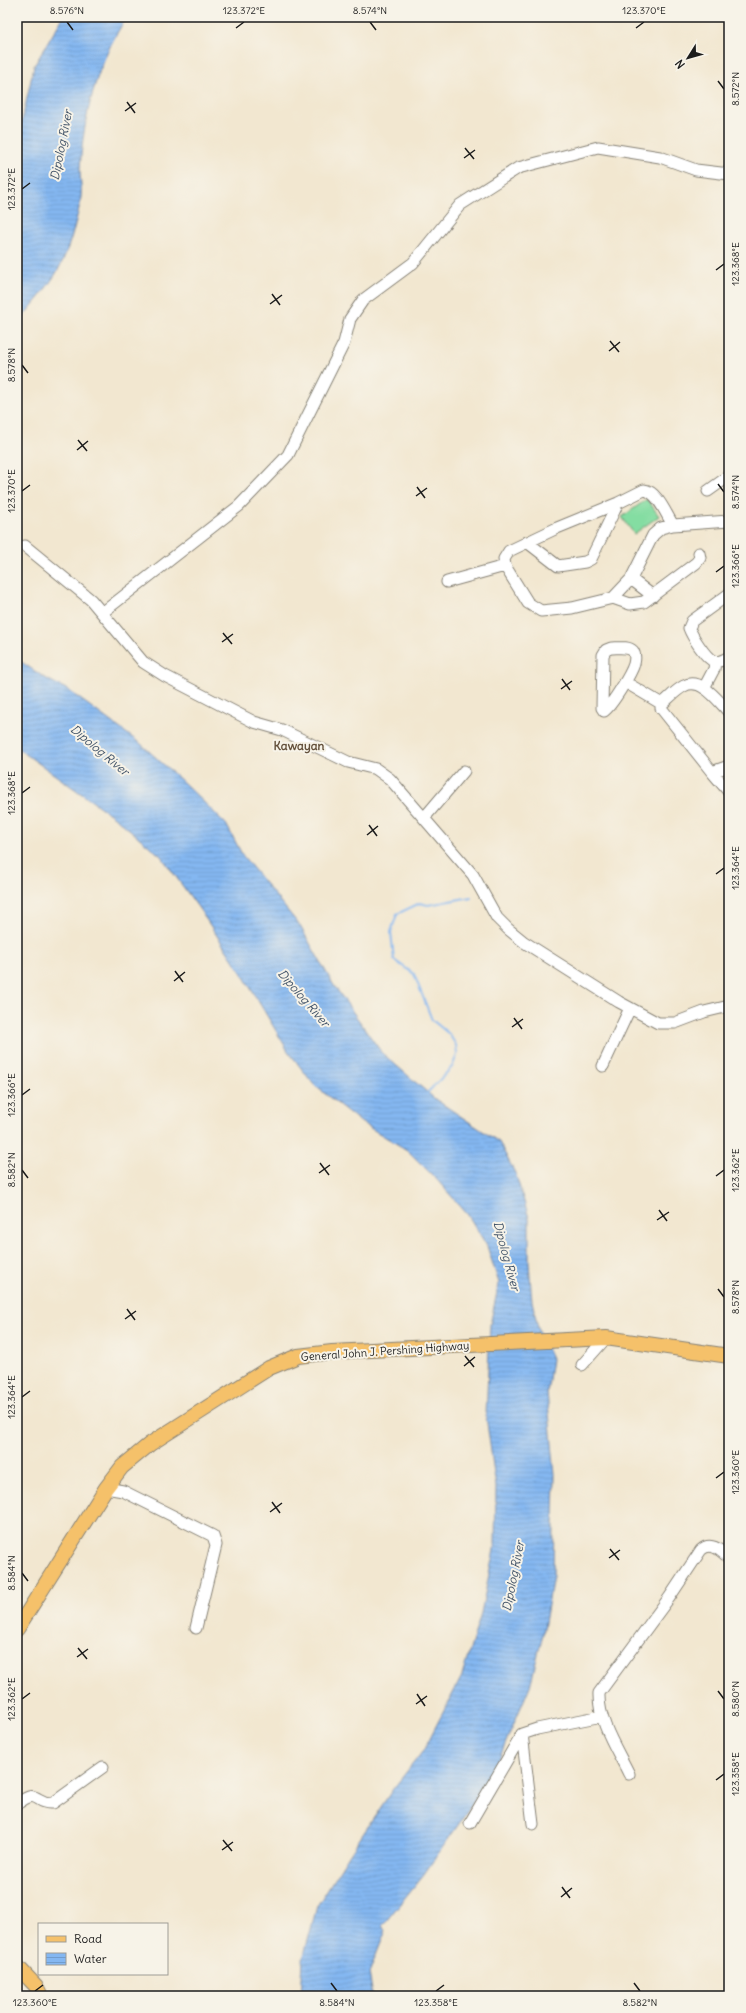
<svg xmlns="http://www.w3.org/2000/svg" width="746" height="2013" font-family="Delius,sans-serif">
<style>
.green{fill:#84dda2;stroke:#507c5f}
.water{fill:url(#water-rules);stroke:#506a86}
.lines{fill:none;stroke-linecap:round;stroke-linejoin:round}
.stream{stroke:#84b7f1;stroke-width:2}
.minor-casing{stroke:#878276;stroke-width:13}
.major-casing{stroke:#878276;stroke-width:16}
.minor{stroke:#fff;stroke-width:11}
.major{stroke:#f5c16b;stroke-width:14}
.ticks{fill:none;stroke:#1c1c1c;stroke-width:1.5}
.labels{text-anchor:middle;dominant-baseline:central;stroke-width:4;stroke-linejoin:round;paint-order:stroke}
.street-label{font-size:11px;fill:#1c1c1c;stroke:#f7f3e8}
.water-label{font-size:12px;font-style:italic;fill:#405267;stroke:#f7f3e8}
.neighbourhood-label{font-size:12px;font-weight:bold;fill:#64513c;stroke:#f7f3e8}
.neatline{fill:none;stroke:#1c1c1c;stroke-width:1.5}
.ticks-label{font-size:10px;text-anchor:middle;fill:#1c1c1c}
</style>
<defs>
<pattern id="water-rules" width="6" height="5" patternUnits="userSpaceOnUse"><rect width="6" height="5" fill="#84b7f1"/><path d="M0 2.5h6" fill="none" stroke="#719dce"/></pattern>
</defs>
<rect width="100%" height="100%" fill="#f7f3e8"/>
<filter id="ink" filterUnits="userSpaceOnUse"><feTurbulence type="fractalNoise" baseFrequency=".025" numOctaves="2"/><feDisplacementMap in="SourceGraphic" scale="8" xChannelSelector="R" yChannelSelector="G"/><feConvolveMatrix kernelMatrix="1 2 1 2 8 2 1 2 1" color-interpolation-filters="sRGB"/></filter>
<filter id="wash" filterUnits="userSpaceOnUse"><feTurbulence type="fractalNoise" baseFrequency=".012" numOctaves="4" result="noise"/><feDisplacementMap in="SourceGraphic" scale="16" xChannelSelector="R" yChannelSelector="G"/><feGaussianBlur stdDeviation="0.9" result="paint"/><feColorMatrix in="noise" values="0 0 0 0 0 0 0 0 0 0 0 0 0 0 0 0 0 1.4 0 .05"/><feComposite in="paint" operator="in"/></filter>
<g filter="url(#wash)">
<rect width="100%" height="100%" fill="#f2e7d0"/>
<path class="green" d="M647 499 659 516 634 534 622 517Z"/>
<path class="water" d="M63 17H127C97 61 83 117 80 170 80 179 82 188 81 197 78 217 68 253 58 270 49 286 30 309 17 323V143L34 66Z
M17 659 45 678 68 690 141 744 183 782 226 824 243 856 300 926 333 984 382 1053 435 1099 499 1142 516 1175 529 1218V1263L532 1301 538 1328 552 1359 547 1393 555 1474 553 1576 543 1634 530 1686 500 1756 472 1805 424 1874 382 1926 386 1930 369 1973 373 1996H301L303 1959 317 1906 349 1855 393 1789 423 1751 462 1676 481 1613 495 1545 496 1487 486 1416 490 1325 499 1283 487 1246 468 1215 438 1181 407 1150 362 1123 314 1085 288 1051 241 972 200 910 161 856 117 819 17 748Z"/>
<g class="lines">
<path class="stream" d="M427 1093 452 1067 457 1055 456 1045 449 1034 432 1020 414 974 394 960 391 932 397 914 420 903 428 905 471 897"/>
</g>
</g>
<g filter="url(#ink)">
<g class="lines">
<defs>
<path id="minor" d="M708 491 729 476
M673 525C666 514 657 491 644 490L618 503 557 528 509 551 504 559 505 566 528 603 541 611 572 608 613 598 630 604 644 602 696 563 700 558 699 553
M527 542 558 566 585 562 591 559 618 503
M25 546 91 600 143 662 165 676 254 722 282 730 348 762 376 769 390 779 473 875 497 918 508 929 524 942 619 1002 658 1023H675L704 1012 729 1006
M631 579 653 596
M447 582 505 566
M729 594 692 621 689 628C692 636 706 659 714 661 719 663 725 659 729 657
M613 598 631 579 653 535 661 528 673 525 729 521
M102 613 239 506 288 455 344 343 350 319 363 300 413 263 460 205 518 168 598 147 660 157 696 170 729 174
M611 648C618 648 628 646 633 651 635 654 635 660 634 664 631 674 612 705 604 711L602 708 603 655 606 650Z
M625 682 662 704
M704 688 714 669 715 662
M729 712C718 701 701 676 684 686 676 690 669 698 662 704L661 708 712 772 729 766
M712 772 729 792
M424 818 464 771
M603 1066 630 1008
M582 1365 606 1338
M106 1488 123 1491 213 1536 216 1545 196 1628
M629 1774C617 1749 598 1722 599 1693L669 1598 701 1550C711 1541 720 1550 729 1558
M17 1804C40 1787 33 1804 53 1803L103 1767
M470 1823 522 1734
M533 1824 522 1734 537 1729 602 1716"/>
<path id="major" d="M17 1629 106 1488 122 1467 150 1444 269 1368 298 1356 332 1352 606 1338 729 1356
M17 1966 36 1986 41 1996"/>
</defs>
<use href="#minor" class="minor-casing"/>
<use href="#major" class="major-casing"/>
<use href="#minor" class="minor"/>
<use href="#major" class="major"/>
</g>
</g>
<path class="ticks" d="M67 22 73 30M370 22 376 30M236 28 244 22M636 28 644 22M718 81 724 89M127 102 135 113M125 111 136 103M465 148 474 159M464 158 475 150M22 189 30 183M716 270 724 264M272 294 280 305M270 304 282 295M610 341 619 352M609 351 620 342M22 365 28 373M78 440 87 451M77 450 88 441M718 484 724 492M417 487 425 498M22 491 30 485M416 496 427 488M716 572 724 566M223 633 232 644M222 642 233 634M562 679 570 690M561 689 572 681M22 793 30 787M369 825 377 836M367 835 378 826M716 874 724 868M175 971 183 982M174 981 185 972M514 1018 522 1029M512 1027 523 1019M22 1095 30 1089M320 1163 329 1175M22 1170 28 1178M319 1173 330 1165M716 1176 724 1170M659 1210 667 1221M657 1220 669 1212M718 1289 724 1297M127 1309 135 1320M125 1319 136 1311M465 1356 474 1367M464 1366 475 1357M22 1397 30 1391M716 1478 724 1472M272 1502 280 1513M270 1512 282 1503M610 1549 619 1560M609 1558 620 1550M22 1573 28 1581M78 1648 87 1659M77 1657 88 1649M718 1691 724 1699M417 1694 425 1706M22 1699 30 1693M416 1704 427 1696M716 1780 724 1774M223 1840 232 1851M222 1850 233 1842M562 1887 570 1898M561 1897 572 1888M331 1983 337 1991M634 1983 640 1991M35 1991 43 1985M436 1991 444 1985"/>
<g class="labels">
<g class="street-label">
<text transform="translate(385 1351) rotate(-4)">General John J. Pershing Highway</text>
</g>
<g class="water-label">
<text transform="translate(61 145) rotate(-79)">Dipolog River</text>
<text transform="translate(100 750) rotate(40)">Dipolog River</text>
<text transform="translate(304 998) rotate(49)">Dipolog River</text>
<text transform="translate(507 1256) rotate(75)">Dipolog River</text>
<text transform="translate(513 1576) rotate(-79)">Dipolog River</text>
</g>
<g class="neighbourhood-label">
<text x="299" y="745">Kawayan</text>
</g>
</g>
<rect width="746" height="2013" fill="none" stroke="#f7f3e8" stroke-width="44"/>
<rect x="38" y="1923" width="130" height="52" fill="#f7f3e8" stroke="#9f9d96"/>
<rect x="46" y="1936" width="20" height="6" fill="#f5c16b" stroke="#9f9d96"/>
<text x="74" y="1943" font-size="12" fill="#1c1c1c">Road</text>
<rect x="46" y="1953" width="20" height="12" fill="url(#water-rules)" stroke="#9f9d96"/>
<text x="74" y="1963" font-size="12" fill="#1c1c1c">Water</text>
<g transform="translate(688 58) rotate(233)" stroke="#f7f3e8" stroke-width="3" paint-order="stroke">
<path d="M0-3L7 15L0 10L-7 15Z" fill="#1c1c1c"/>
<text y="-6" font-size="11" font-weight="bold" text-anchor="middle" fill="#1c1c1c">N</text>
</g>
<rect x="22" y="22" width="702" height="1969" class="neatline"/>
<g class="ticks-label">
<text x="67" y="14">8.576°N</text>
<text x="244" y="14">123.372°E</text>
<text x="370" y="14">8.574°N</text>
<text x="644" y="14">123.370°E</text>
<text transform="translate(735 89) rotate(-90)" y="4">8.572°N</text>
<text transform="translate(11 189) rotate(-90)" y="4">123.372°E</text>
<text transform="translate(735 264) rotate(-90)" y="4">123.368°E</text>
<text transform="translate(11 365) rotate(-90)" y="4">8.578°N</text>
<text transform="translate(11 491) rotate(-90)" y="4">123.370°E</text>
<text transform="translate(735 492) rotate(-90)" y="4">8.574°N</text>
<text transform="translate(735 566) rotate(-90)" y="4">123.366°E</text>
<text transform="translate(11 793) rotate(-90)" y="4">123.368°E</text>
<text transform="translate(735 868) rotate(-90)" y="4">123.364°E</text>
<text transform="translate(11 1095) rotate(-90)" y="4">123.366°E</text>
<text transform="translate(735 1170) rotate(-90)" y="4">123.362°E</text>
<text transform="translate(11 1170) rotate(-90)" y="4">8.582°N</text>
<text transform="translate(735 1297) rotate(-90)" y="4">8.578°N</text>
<text transform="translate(11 1397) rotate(-90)" y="4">123.364°E</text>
<text transform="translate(735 1472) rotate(-90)" y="4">123.360°E</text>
<text transform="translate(11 1573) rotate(-90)" y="4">8.584°N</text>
<text transform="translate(11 1699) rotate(-90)" y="4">123.362°E</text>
<text transform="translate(735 1699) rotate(-90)" y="4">8.580°N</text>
<text transform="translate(735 1774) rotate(-90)" y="4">123.358°E</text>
<text x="35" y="2006">123.360°E</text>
<text x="337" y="2006">8.584°N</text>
<text x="436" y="2006">123.358°E</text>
<text x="640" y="2006">8.582°N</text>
</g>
</svg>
